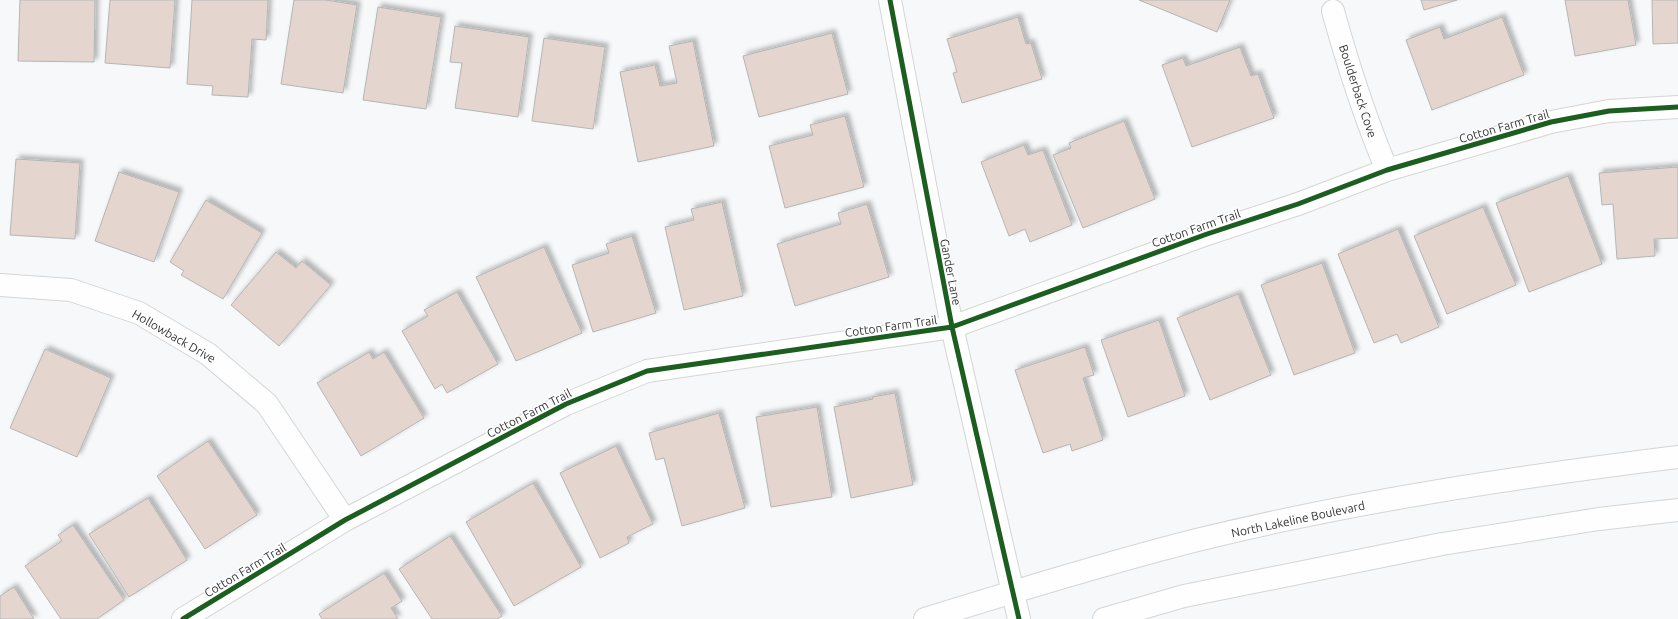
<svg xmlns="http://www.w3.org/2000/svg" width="1678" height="619" font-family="Ubuntu,sans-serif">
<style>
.building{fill:#e4d6ce;stroke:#b5b5b5;filter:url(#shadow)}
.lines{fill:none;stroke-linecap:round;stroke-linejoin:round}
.street-casing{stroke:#d4d5d6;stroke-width:24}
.secondary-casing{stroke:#d4d5d6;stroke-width:24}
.street{stroke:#fefefe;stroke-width:22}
.secondary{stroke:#fefefe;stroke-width:22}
.cycleway-casing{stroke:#fff;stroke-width:8}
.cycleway{stroke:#1b5e20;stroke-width:5}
.labels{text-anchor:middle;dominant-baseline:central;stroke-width:3;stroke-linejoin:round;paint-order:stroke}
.street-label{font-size:12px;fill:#343435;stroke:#fff}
</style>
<defs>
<filter id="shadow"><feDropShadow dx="3.5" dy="-3.5" stdDeviation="2" flood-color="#0004"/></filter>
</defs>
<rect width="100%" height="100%" fill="#f7f8f9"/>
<path class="building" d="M20 0H95L94 62 18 61Z
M110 0H175L170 68 105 63Z
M192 0H268L266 40 252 39 248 97 212 95 213 86 187 84Z
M294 0H326L357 5 343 93 281 84Z
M1139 0H1230L1217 32Z
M1421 0H1457L1424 10Z
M1565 0H1628L1636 45 1575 56Z
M1652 0H1678V43L1653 44Z
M378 7 441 17 426 109 363 100Z
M1018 17 1026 44 1031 43 1042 79 962 103 953 73 957 72 947 39Z
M1502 17 1524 75 1432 110 1406 40 1440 27 1444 39Z
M455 26 529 37 518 117 455 108 462 63 450 62Z
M832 33 848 94 759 117 743 56Z
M544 38 605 47 593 129 532 121Z
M693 41 714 146 638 162 620 72 655 65 660 86 677 83 669 46Z
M1240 47 1251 76 1258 74 1274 118 1192 147 1162 65 1183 58 1186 66Z
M845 116 864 187 785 208 769 146 813 135 810 125Z
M1124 121 1155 199 1083 228 1053 155 1071 148 1069 143Z
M1024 145 1028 155 1043 150 1072 225 1030 242 1025 229 1009 236 981 162Z
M16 159 80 163 75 239 10 235Z
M1678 167V238L1654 239 1655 256 1617 259 1613 204 1602 205 1599 173Z
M119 172 179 192 154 262 95 241Z
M1568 176 1602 264 1529 292 1496 203Z
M206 200 262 233 223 299 181 275 184 271 170 262Z
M722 202 743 296 684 310 665 227 694 220 691 209Z
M867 204 889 277 795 306 777 244 841 224 838 213Z
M1483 207 1516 285 1447 314 1414 236Z
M1398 229 1439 327 1401 343 1397 334 1374 343 1338 254Z
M632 236 656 313 593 332 572 265 609 253 606 244Z
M544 247 582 333 516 361 476 277Z
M276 252 296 268 302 261 331 285 279 346 231 305Z
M1322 263 1355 353 1294 375 1261 285Z
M457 292 498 364 447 393 442 384 435 389 402 331 428 316 424 310Z
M1238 294 1271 375 1210 400 1177 318Z
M1159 320 1185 396 1128 417 1101 340Z
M1085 347 1094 375 1083 378 1103 440 1072 451 1070 444 1043 453 1015 370Z
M45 349 111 378 77 457 10 428Z
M369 352 373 359 384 352 424 418 361 456 317 383Z
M895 393 913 485 851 498 834 407 873 399 872 397Z
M817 407 832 497 771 507 756 417Z
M719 413 745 508 682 526 664 458 656 460 649 433Z
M208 441 257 515 205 549 157 476Z
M616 446 653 524 627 537 629 543 600 558 560 473Z
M533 483 581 567 514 606 466 522Z
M148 498 187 560 129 597 89 534Z
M73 525 124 600 97 619H61L25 566 62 541 58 535Z
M450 536 502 616 497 619H432L399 569Z
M384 573 402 601 391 608 398 619H322L319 614Z
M14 587 34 619H0V596Z"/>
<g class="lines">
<defs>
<path id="street" d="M890 0 952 327 1019 619
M1333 11C1348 65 1365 118 1387 170
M0 285 71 290 139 313 208 354 267 404 345 520
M183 619 345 520 566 404 647 371 952 327 1207 234 1298 204 1387 170 1551 122 1609 111 1678 107"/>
<path id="secondary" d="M925 619C1015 591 1106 563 1197 540 1355 501 1517 477 1678 457
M1104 619 1184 596 1442 544 1599 519 1678 510"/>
</defs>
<use href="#street" class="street-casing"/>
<use href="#secondary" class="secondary-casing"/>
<use href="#street" class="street"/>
<use href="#secondary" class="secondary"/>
<defs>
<path id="cycleway" d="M890 0 952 327 1019 619
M183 619 345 520 566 404 647 371 952 327 1207 234 1298 204 1387 170 1551 122 1609 111 1678 107"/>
</defs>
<use href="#cycleway" class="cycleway-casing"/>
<use href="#cycleway" class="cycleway"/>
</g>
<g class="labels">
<g class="street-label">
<text transform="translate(1358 91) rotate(72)">Boulderback Cove</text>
<text transform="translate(1504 126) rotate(-16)">Cotton Farm Trail</text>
<text transform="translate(1196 228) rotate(-19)">Cotton Farm Trail</text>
<text transform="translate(951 272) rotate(79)">Gander Lane</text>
<text transform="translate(891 326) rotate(-8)">Cotton Farm Trail</text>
<text transform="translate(174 336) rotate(30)">Hollowback Drive</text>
<text transform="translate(529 413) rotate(-27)">Cotton Farm Trail</text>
<text transform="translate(1298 519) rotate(-12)">North Lakeline Boulevard</text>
<text transform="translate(245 570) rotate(-31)">Cotton Farm Trail</text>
</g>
</g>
</svg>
